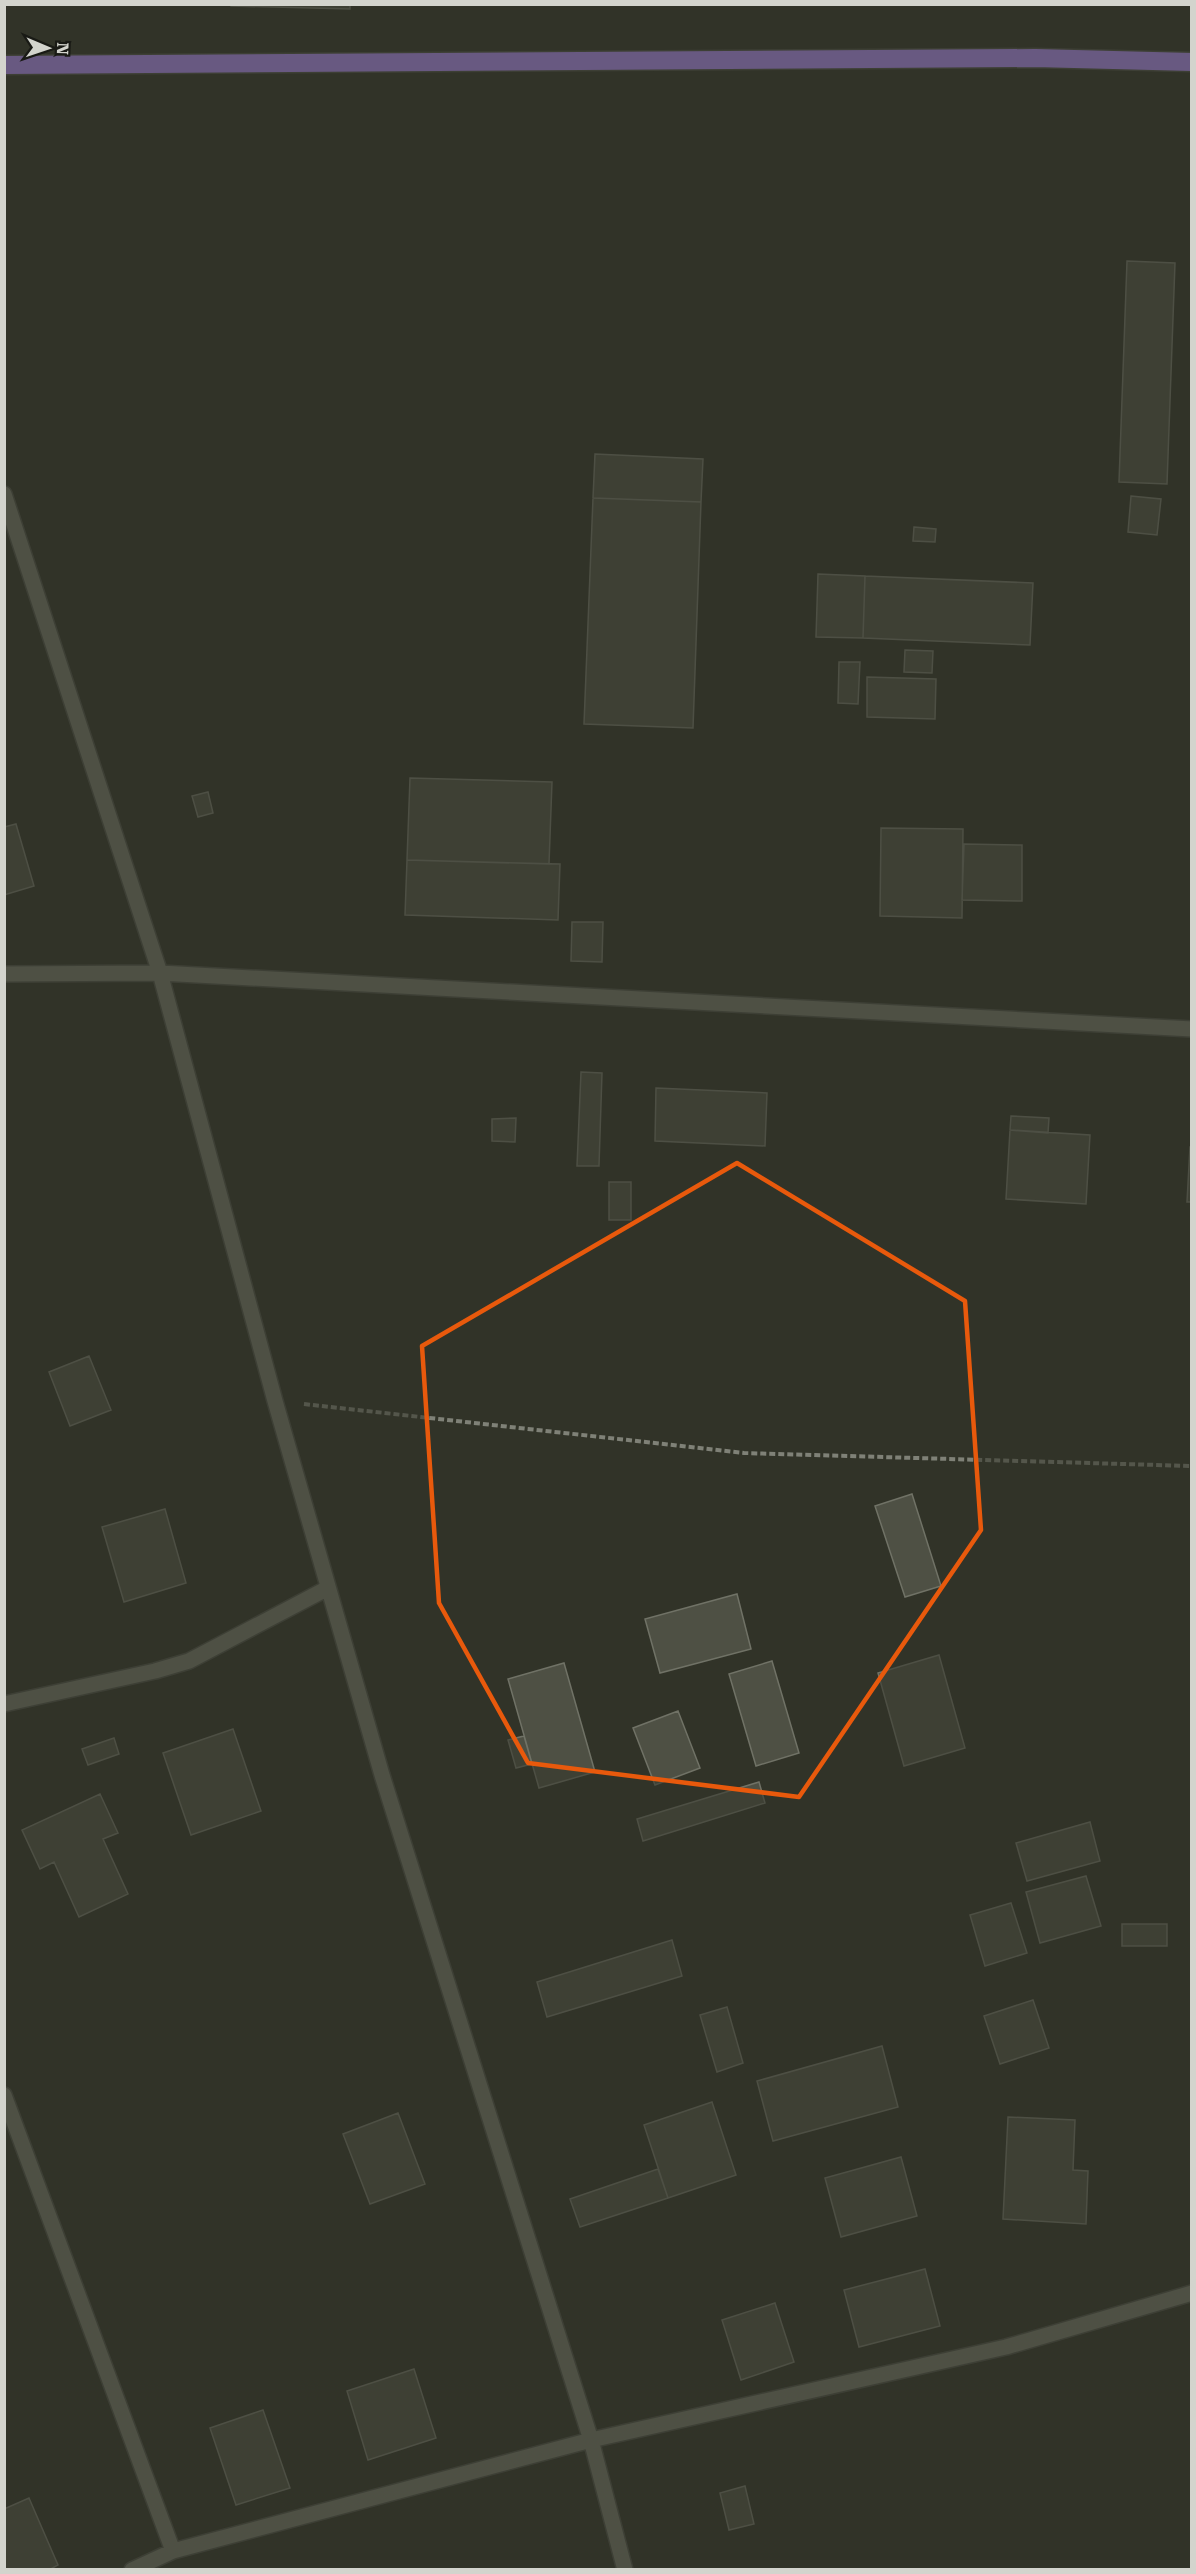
<svg xmlns="http://www.w3.org/2000/svg" width="1196" height="2574" font-family="'Roboto Serif',serif">
<style>
.building{fill:#4e5044;stroke:#707266;stroke-width:1.5}
.lines{fill:none;stroke-linecap:round;stroke-linejoin:round}
.minor-casing{stroke:#4d4f46;stroke-width:18}
.highway-casing{stroke:#4d4f46;stroke-width:21}
.path{stroke:#7f8177;stroke-width:4;stroke-dasharray:6 3;stroke-linecap:butt}
.minor{stroke:#717467;stroke-width:15}
.highway{stroke:#ac87ee;stroke-width:18}
.marked{fill:none;stroke:#e8590c;stroke-width:4.5;stroke-linejoin:round}
</style>
<rect width="100%" height="100%" fill="#313328"/>
<path class="building" d="M231 4H350V9L231 6Z
M1127 261 1175 263 1167 484 1119 482Z
M595 454 703 459 701 502 593 498Z
M1131 496 1161 499 1157 535 1128 532Z
M593 498 701 502 693 728 584 724Z
M914 527 936 529 935 542 913 541Z
M818 574 865 576 863 638 816 637Z
M865 576 1033 583 1030 645 863 638Z
M905 650 933 651 932 673 904 672Z
M839 662H860L858 704 838 703Z
M867 677 936 679 935 719 867 717Z
M410 778 552 782 549 864 407 860Z
M208 792 213 813 198 817 192 796Z
M16 824 34 886 4 895V827Z
M881 828 963 829 962 918 880 916Z
M964 844 1022 845V901L962 900Z
M407 860 560 864 558 920 405 915Z
M572 922H603L602 962 571 961Z
M581 1072 602 1073 599 1166H577Z
M656 1088 767 1093 765 1146 655 1141Z
M1011 1116 1049 1118 1048 1133 1010 1130Z
M516 1118 515 1142 492 1141V1119Z
M1010 1130 1090 1135 1086 1204 1006 1199Z
M1190 1147H1192V1202H1187Z
M609 1182H631V1220H609Z
M89 1356 111 1410 70 1426 49 1372Z
M912 1494 941 1586 905 1597 875 1506Z
M165 1509 186 1583 124 1602 102 1527Z
M737 1594 751 1649 660 1673 645 1619Z
M939 1655 965 1748 904 1766 878 1673Z
M772 1661 799 1753 756 1766 729 1674Z
M564 1663 595 1772 539 1788 508 1679Z
M678 1711 700 1768 655 1785 633 1728Z
M233 1729 261 1811 191 1835 163 1753Z
M524 1736 532 1764 516 1768 508 1740Z
M114 1738 119 1754 88 1765 82 1749Z
M759 1782 765 1803 643 1841 637 1819Z
M100 1794 118 1833 103 1839 128 1894 79 1917 54 1862 40 1869 22 1830Z
M1090 1822 1100 1861 1027 1881 1016 1843Z
M1086 1876 1101 1926 1040 1943 1026 1892Z
M1011 1903 1027 1953 985 1966 970 1915Z
M1122 1924H1167V1946H1122Z
M672 1940 682 1976 547 2017 537 1982Z
M1033 2000 1049 2048 1000 2064 984 2016Z
M727 2007 743 2063 717 2072 700 2015Z
M882 2046 898 2107 773 2141 757 2081Z
M712 2102 736 2175 668 2198 644 2125Z
M398 2113 425 2184 370 2204 343 2134Z
M1008 2117 1075 2120 1073 2170 1088 2171 1086 2224 1003 2219Z
M901 2157 917 2216 841 2237 825 2178Z
M658 2169 668 2198 580 2227 570 2199Z
M925 2269 940 2326 859 2347 844 2290Z
M775 2303 794 2362 741 2380 722 2320Z
M414 2369 436 2438 368 2460 347 2391Z
M263 2410 290 2488 236 2505 210 2428Z
M745 2486 754 2524 729 2530 720 2493Z
M29 2498 58 2565 49 2570H4V2509Z"/>
<g class="lines">
<defs>
<path id="minor" d="M4 494 160 973 275 1401 382 1775 591 2440 625 2570
M4 974 160 973 1192 1029
M4 1704 155 1671 189 1661 328 1588
M4 2095 173 2551
M132 2570 173 2551 591 2440 1006 2347 1192 2293"/>
<path id="highway" d="M4 65 1035 58 1192 62"/>
</defs>
<use href="#minor" class="minor-casing"/>
<use href="#highway" class="highway-casing"/>
<path class="path" d="M304 1404 744 1453 1192 1466"/>
<use href="#minor" class="minor"/>
<use href="#highway" class="highway"/>
</g>
<path d="M0 0H1196V2574H0ZM737 1163 965 1301 981 1530 799 1797 528 1763 439 1603 422 1346Z" fill="#313328" fill-opacity=".55" fill-rule="evenodd"/>
<path class="marked" d="M737 1163 965 1301 981 1530 799 1797 528 1763 439 1603 422 1346Z"/>
<rect width="1196" height="2574" fill="none" stroke="#d3d4cd" stroke-width="12"/>
<g transform="translate(48 48) rotate(92)" stroke="#191a15" stroke-width="4.5" paint-order="stroke">
<path d="M0-4.5L10 22L0 15L-10 22Z" fill="#d3d4cd"/>
<text y="-9" font-size="16" font-weight="bold" text-anchor="middle" fill="#d3d4cd">N</text>
</g>
</svg>
